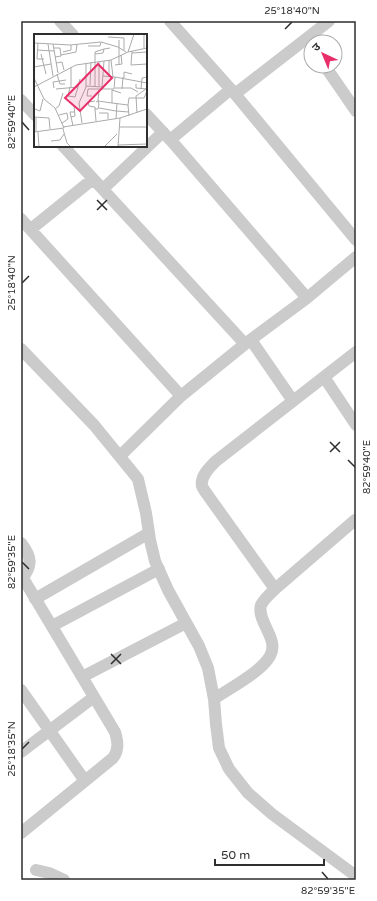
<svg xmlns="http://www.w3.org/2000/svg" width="377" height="901" font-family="'Varela Round','Noto Sans Devanagari',sans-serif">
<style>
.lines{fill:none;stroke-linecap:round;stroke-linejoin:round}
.minor{stroke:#cbcbcb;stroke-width:12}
.ticks{fill:none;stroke:#2e2e2e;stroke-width:1.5}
.inset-road{fill:none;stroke:#ababab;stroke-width:1}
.view{fill:#e82e69;fill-opacity:0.15;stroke:#e82e69;stroke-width:2}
.inset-edge{fill:none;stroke:#2e2e2e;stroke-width:2}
.neatline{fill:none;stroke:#2e2e2e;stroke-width:1.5}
.ticks-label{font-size:10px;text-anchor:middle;fill:#2e2e2e}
</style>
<rect width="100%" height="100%" fill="#fff"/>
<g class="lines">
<path class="minor" d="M60 21 73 35
M170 21 235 94 356 240
M325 66 356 111
M235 94 329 21
M21 100 35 115
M146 114 175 145 307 298
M170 140 231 89
M63 146 245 344
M103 189 163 132
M21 219 181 396
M31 229 93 179
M251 340 293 401
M21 349 94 425 138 479 146 513 150 540 155 561 168 590 199 646 208 668 214 699 216 724 219 748 229 769 248 793 272 814 356 876
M324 377 356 425
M120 456 181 396 245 344 307 298 356 257
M355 520 275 589 209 497C207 494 203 489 202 486 200 476 210 467 216 461L356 352
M21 543C32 557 33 566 21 580
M35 599 149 533
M52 626 159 569
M82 677 186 623
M21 690 85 781
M214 699C230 688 261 672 270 656 280 639 256 621 261 605 264 599 270 594 275 589
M21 752 94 697
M21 833 113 758C119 750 118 742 115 732L23 578
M36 870 49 873 64 880"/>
</g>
<path class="ticks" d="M285 29 292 22M22 122 29 130M97 200 107 210M97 210 107 200M22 283 29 276M330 442 340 452M330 452 340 442M348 460 355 467M22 562 29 569M111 654 121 664M111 664 121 654M22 749 29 742M322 872 328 879"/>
<g transform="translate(34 34)">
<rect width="113" height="113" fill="#fff"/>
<path class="inset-road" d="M110 0V14M74 3 90 4V16M85 6V31M0 9 36 11 67 8 84 13 92 18M4 9 3 25H10M14 10 19 42M19 10 24 39M54 12H66L67 8M20 14H26L27 22 21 23M3 16 20 17M98 17 97 31 113 30M29 18 37 16V11M94 18 100 0M98 19 113 18M7 20 12 40M61 20 69 19 70 15 76 14M27 21 42 18 43 10M77 26 79 43M22 29 28 28 30 36M81 31 88 30 87 21M0 33 17 30M37 33V53M23 40 26 50H31M75 43V26M81 43 113 49M0 44 10 65 21 74 30 94 0 98M90 44V38L98 40M102 50V54L113 55M56 51 57 28M52 52 68 53 70 27M61 52V18L70 15M65 52V28M0 53 42 31 77 26 94 18 113 14M36 53 34 62 41 63 44 53M20 54 19 48 32 46M81 54H97L104 58M22 55 44 53 46 45M88 55 89 43M107 55 108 44 113 43M65 56 64 67 78 69V56L87 59M0 59V73M58 62H53L54 55H80L81 43 69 42M61 67 54 68 55 72 61 73V75M62 68 64 67 65 70 64 75H61L62 87M78 69 94 71 95 82M94 71 95 64H110L113 57M65 74 82 77M1 75 6 77 9 65M21 75 25 72 29 59M82 77 95 78M65 79H74V85M103 79 102 62 112 55M25 81 33 79 34 85 28 89M0 83 15 84 16 95M2 83V97M37 83 41 82 40 71M82 85 83 69M48 89 45 69 52 53V29M39 92 36 78H40M29 93 86 84 113 75M86 93H113M29 95 33 109 37 113M4 98 5 113M17 107 26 106 30 100M84 111 113 110M70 113 83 100M84 113 86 84"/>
<path class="view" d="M64 30 78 44 46 77 31 64Z"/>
<rect width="113" height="113" class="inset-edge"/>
</g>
<rect width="377" height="901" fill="none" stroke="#ffffff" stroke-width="44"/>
<g transform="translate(323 54) rotate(316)"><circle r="19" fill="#ffffff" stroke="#ababab"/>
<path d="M0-3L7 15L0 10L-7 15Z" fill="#e82e69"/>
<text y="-6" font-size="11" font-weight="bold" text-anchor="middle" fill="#2e2e2e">उ</text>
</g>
<path d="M215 859v6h109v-6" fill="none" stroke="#2e2e2e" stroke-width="2"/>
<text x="221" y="859" font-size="12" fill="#2e2e2e" stroke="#ffffff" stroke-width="3" paint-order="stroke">50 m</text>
<rect x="22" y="22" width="333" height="857" class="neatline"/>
<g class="ticks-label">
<text x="292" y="14">25°18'40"N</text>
<text transform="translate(11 122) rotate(-90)" y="4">82°59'40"E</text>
<text transform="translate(11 283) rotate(-90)" y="4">25°18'40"N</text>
<text transform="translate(366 467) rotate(-90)" y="4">82°59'40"E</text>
<text transform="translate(11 562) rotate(-90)" y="4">82°59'35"E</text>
<text transform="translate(11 749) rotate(-90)" y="4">25°18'35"N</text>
<text x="328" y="894">82°59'35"E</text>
</g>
</svg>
